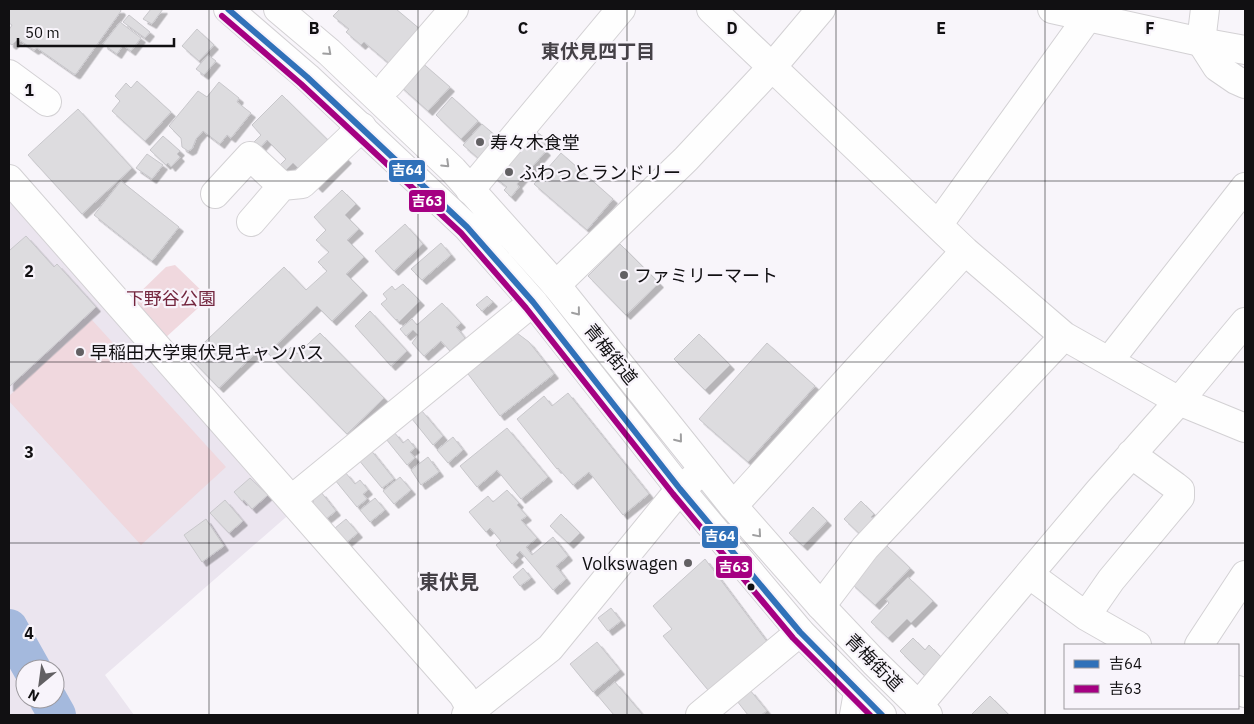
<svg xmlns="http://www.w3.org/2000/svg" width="1254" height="724" font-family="'IBM Plex Sans','Noto Sans JP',sans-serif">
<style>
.built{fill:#ebe5ef;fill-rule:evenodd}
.green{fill:#f0d8de}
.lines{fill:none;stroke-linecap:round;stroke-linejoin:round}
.river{stroke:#a4b9dd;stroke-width:38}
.building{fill:#dddcdf;stroke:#c8c7cb;filter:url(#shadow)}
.minor-casing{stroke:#d3d1d4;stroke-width:30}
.major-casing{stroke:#d3d1d4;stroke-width:30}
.minor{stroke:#fefefe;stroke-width:28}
.major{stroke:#fefefe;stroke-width:28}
.bus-1-casing{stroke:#f8f4fb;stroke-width:10}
.bus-2-casing{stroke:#f8f4fb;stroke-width:10}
.bus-1{stroke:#3071b9;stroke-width:6}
.bus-2{stroke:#a50082;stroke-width:6}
.oneway{stroke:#9f9fa0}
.grid{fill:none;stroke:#111012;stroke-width:1;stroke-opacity:0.55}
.poi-dot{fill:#626063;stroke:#f8f4fb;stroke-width:2}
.bus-dot{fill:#111012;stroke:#f8f4fb;stroke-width:2}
.labels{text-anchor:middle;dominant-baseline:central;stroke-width:4.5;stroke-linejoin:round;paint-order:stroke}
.poi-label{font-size:18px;fill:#111012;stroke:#f8f4fb;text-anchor:start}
.park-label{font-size:18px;fill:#73263e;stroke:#f8f4fb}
.street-label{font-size:18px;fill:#111012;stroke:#f8f4fb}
.neighbourhood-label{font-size:19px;font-weight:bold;fill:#454147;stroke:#f8f4fb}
.quarter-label{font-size:20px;font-weight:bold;fill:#454147;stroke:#f8f4fb}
.grid-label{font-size:16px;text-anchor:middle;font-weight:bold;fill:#111012;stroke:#f8f4fb;stroke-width:4.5;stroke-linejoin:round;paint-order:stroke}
.line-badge{stroke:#f8f4fb;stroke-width:2}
.badge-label{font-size:14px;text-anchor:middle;font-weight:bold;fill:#fff}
</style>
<defs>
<filter id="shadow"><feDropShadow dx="4.5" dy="4.5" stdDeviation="0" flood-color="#0004"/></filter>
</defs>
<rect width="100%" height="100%" fill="#f8f5fa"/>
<path class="built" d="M9 193 293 511 105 675 134 715H9ZM25 669H55V699H25Z"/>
<path class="green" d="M175 265 209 298 164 339 130 302 166 267Z
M92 320 226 467 141 545 9 401V396Z"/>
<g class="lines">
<path class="river" d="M9 628 32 669
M48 699 57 715"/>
</g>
<path class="building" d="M9 9H120L121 11 76 74H74L37 48 34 50 18 39 12 45 9 43V30L12 25 9 23Z
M151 9H163L152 24 143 19Z
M340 9H396L421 30 391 65 364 42 361 45 346 32 349 29 333 16Z
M129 15 150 32 145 38 123 22Z
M120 22 141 38 131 51 123 45 117 54 103 44Z
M197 29 214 45 199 61 182 46Z
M208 55 216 61 204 75 196 69Z
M420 61 450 87 428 111 398 84Z
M137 81 171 112 145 141 112 111 120 101 115 96 126 83 131 88Z
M219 82 239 98 237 102 251 113 231 138 227 135 220 144 203 131 196 139 192 149 188 151 182 147 181 138 169 126 198 91 207 97Z
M282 95 347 159 318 188 293 163 285 171 280 165 286 159 267 140 259 149 253 143 261 135 252 125Z
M452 97 478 121 461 139 436 115Z
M78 109 132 168 82 214 28 155Z
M482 124 497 137 478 158 463 145Z
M531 128 548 140 542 147 546 151 517 184 519 187 511 197 504 190 507 187 492 175Z
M163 136 180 151 177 154 180 157 171 167 168 163 166 165 150 150Z
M561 153 613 199 587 230 534 184Z
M147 154 163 165 152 179 136 168Z
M121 181 179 227 152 261 94 215Z
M342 190 356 204 345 215 359 229 347 240 364 257 346 274 363 291 332 321 317 306 276 345 285 353 291 347 297 354 320 333 384 398 347 434 262 347 219 388 189 357 284 267 306 290 327 271 318 262 329 252 316 240 326 230 314 217Z
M405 224 423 244 394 271 375 251Z
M26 236 54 267 57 264 96 307 9 387V248L10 250Z
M441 243 451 255 422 280 411 269Z
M620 244 659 283 626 315 588 276Z
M403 284 420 301 399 322 397 319 396 320 381 304 387 299 383 294 392 286 395 290Z
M487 296 493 302 482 311 476 305Z
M442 303 461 323 456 327 465 338 450 351 441 341 424 356 412 343 418 335 413 330 406 336 400 329 412 319 417 325Z
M370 311 407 351 391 366 355 326Z
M517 333 529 342 554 374 500 416 465 370 501 342Z
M699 334 730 365 705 390 674 359Z
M767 343 815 386 748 462 699 419Z
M568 393 649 494 623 515 589 472 573 485 558 468 557 469 517 419 544 396 552 406Z
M422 411 443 436 433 445 412 419Z
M507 428 548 477 521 499 497 470 477 487 460 466Z
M394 432 403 443 408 439 415 448 410 452 415 458 407 465 386 439Z
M453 437 463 450 448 463 437 450Z
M370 449 394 479 382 488 358 459Z
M428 457 439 472 421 485 411 470Z
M345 472 355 484 360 480 368 490 363 494 367 499 357 507 335 480Z
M400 477 411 490 394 504 383 491Z
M250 478 268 495 252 509 244 500 242 501 234 492Z
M507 490 519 503 517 505 527 516 521 520 537 538 526 547 532 555 553 537 568 556 556 566 566 579 553 590 520 551 516 555 519 558 512 564 496 545 501 541 490 528 486 532 469 512 488 496 493 502Z
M321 492 336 511 326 519 313 503 314 498Z
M375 498 385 510 370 522 360 510Z
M225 500 243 521 229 533 210 513Z
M861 501 874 514 871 517 881 526 867 541 844 519Z
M813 507 827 521 803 546 789 533Z
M561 514 580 533 569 544 550 526Z
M206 519 224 546 202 562 184 535Z
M346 519 358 533 347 542 335 528Z
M886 545 910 568 875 605 851 583Z
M705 559 768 643 708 690 663 636 672 629 653 606Z
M523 568 531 578 520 586 513 577Z
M908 577 933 601 911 623 907 619 888 638 871 622 889 603 886 599Z
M611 608 621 621 608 631 598 618Z
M913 638 925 650 929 645 949 665 931 682 900 651Z
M597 642 620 670 593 692 570 664Z
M615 682 643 715H614L598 696Z
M750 690 767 711 761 715H748L737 701Z
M990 696 1009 715H971Z"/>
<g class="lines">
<defs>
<path id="minor" d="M711 9 965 251 1064 336 1179 401 1245 428
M1205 9 1201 42 1217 67 1236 80 1245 84
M9 74 47 102
M389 84 454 9
M9 179 463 695 474 715
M470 190 621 9
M215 194 250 156 282 186
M251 222 282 186 302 184 362 127
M938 225 1088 17
M556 285 686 159 772 67 821 9
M1109 361 1245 187
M292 499 533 302
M733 506 965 251
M1030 575 1086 616 1137 645
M821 606 865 548 1064 336
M1086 616 1111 580 1180 497V490L1175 486 1131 454
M1199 645 1245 575
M1238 690 1245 693
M918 706 1099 491 1179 401 1245 322
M466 715 550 648 680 489 704 470
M700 715 800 632
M854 715 858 692"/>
<path id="major" d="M228 9 307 77 467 227 533 302 680 489 800 632 882 715
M278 9 329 52 453 170 556 285 733 506 821 606 874 662 928 715
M1052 9 1201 42 1245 50"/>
</defs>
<use href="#minor" class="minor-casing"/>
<use href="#major" class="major-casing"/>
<use href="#minor" class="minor"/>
<use href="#major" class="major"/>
<defs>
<path id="bus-1" d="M228 9 307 77 467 227 533 302 680 489 800 632 882 715"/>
<path id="bus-2" d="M222 16 301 84 461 233 526 308 673 494 793 638 870 715"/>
</defs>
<use href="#bus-1" class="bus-1-casing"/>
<use href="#bus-2" class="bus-2-casing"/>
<use href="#bus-1" class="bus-1"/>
<use href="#bus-2" class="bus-2"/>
</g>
<defs><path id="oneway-chevron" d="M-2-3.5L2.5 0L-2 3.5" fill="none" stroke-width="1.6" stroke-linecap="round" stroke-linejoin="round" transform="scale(1.25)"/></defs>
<g class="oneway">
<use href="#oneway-chevron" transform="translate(328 52) rotate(42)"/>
<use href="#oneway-chevron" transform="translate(446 164) rotate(44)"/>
<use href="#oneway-chevron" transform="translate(577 312) rotate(51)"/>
<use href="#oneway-chevron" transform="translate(679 439) rotate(51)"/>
<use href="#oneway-chevron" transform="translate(758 534) rotate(49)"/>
</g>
<path class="grid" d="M209 9V715M418 9V715M627 9V715M836 9V715M1045 9V715M9 181H1245M9 362H1245M9 543H1245"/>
<g class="poi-dot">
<circle cx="480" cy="142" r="5"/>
<circle cx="509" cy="172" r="5"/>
<circle cx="624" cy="275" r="5"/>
<circle cx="80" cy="352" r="5"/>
<circle cx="688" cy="563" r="5"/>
</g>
<circle class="bus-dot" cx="751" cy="587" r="4.5"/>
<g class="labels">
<g class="poi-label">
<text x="490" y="142">寿々木食堂</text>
<text x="519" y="172">ふわっとランドリー</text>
<text x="634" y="275">ファミリーマート</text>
<text x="90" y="352">早稲田大学東伏見キャンパス</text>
<text x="678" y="563" text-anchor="end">Volkswagen</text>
</g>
<g class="park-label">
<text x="171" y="298">下野谷公園</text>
</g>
<g class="street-label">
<text transform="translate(611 354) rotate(51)">青梅街道</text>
<text transform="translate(874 662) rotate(45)">青梅街道</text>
</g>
<g class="neighbourhood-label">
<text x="598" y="51">東伏見四丁目</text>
</g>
<g class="quarter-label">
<text x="449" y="581">東伏見</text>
</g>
</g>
<g class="grid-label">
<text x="314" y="34">B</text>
<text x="523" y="34">C</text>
<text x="732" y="34">D</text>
<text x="941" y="34">E</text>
<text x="1150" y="34">F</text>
<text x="29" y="96">1</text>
<text x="29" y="277">2</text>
<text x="29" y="458">3</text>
<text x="29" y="639">4</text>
</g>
<g class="line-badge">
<rect x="388" y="159" width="38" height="24" rx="5" fill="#3071b9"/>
<rect x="408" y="189" width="38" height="24" rx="5" fill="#a50082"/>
<rect x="701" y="525" width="38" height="24" rx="5" fill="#3071b9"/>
<rect x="715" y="555" width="38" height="24" rx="5" fill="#a50082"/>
</g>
<g class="badge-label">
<text x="407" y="175">吉64</text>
<text x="427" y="206">吉63</text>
<text x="720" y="541">吉64</text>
<text x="734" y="572">吉63</text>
</g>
<rect width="1254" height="724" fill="none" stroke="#111012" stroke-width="20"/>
<rect x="1064" y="644" width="175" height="65" fill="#f8f4fb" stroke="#9c999e"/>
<rect x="1074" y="660" width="25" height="8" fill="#3071b9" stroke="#9c999e"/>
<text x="1109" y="669" font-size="15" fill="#111012">吉64</text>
<rect x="1074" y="685" width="25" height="8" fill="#a50082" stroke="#9c999e"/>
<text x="1109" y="694" font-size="15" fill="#111012">吉63</text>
<g transform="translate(40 684) rotate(209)"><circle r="24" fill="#f8f4fb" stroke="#9c999e"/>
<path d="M0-4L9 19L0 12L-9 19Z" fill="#626063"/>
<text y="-8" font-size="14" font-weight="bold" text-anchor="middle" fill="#111012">N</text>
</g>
<path d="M18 38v8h156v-8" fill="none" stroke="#111012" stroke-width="2.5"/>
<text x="25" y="38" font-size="15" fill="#111012" stroke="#f8f4fb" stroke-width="4" paint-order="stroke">50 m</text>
</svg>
